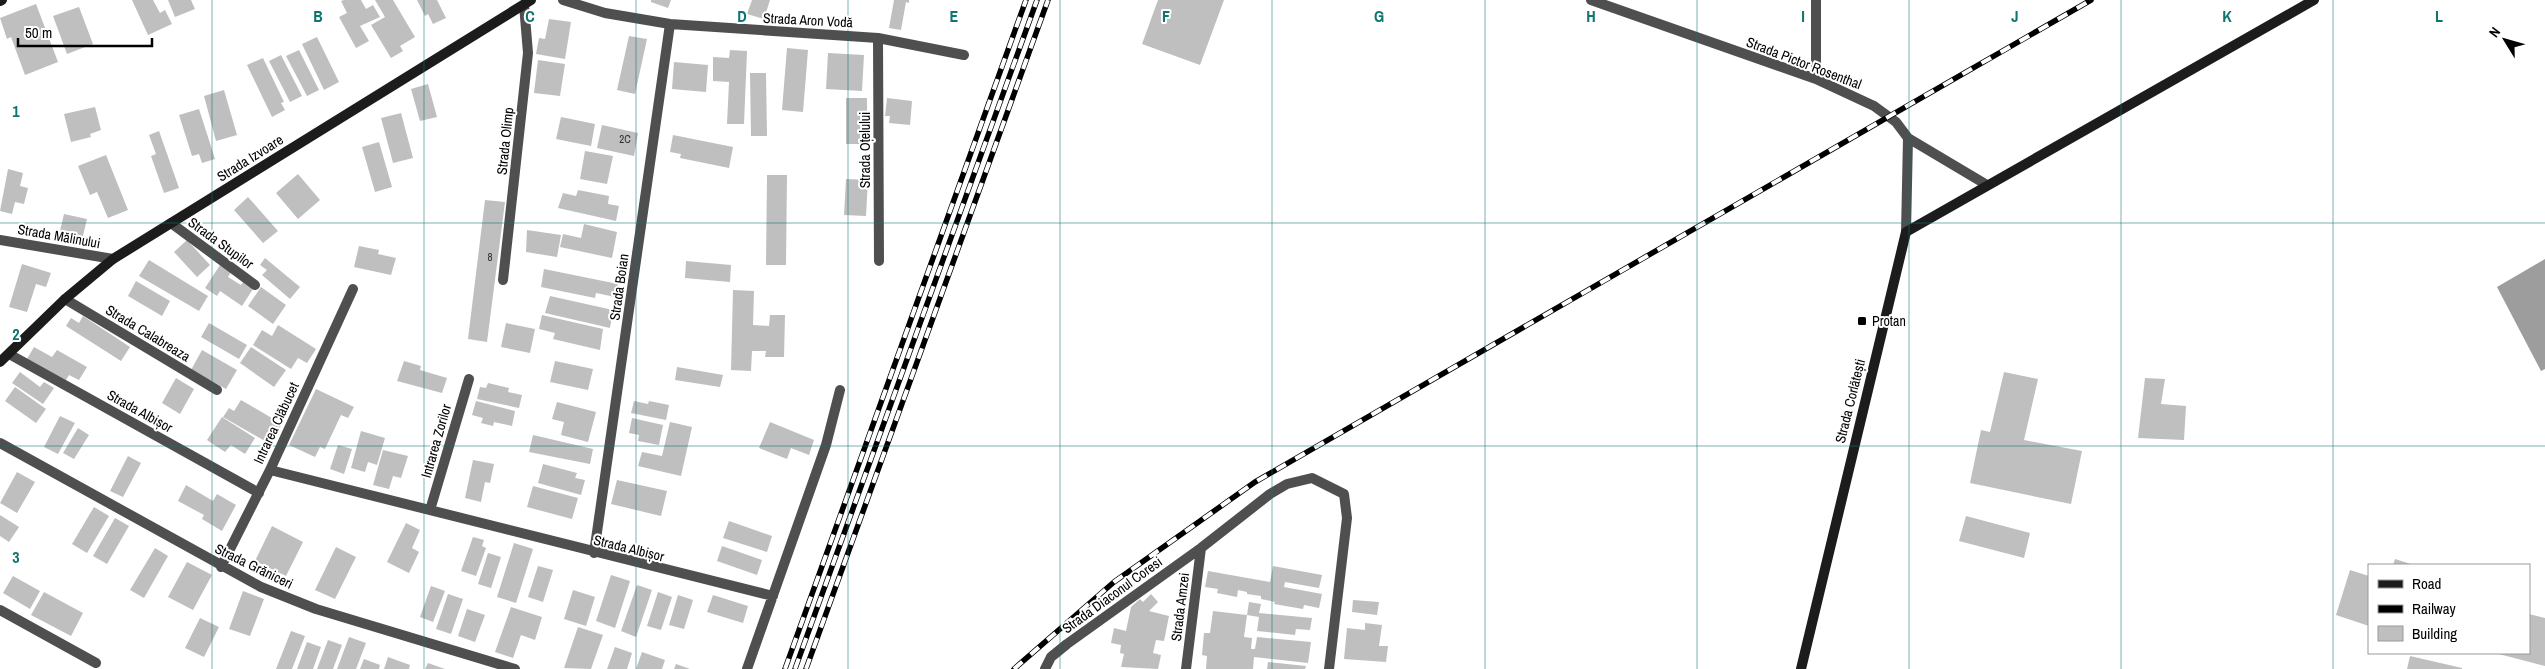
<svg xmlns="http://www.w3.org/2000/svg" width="2545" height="669" font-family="'Archivo Narrow',sans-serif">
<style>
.water{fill:#9d9d9d}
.building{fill:#bfbfbf}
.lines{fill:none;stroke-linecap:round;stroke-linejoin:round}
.street{stroke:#4f4f4f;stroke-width:10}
.secondary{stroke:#1c1c1c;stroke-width:10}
.rail-casing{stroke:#000;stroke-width:5.5}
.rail{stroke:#fff;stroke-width:4;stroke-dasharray:11;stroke-linecap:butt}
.grid{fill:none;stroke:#0f766e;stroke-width:1;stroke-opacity:0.55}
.poi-dot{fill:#000;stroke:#fff;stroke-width:2}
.labels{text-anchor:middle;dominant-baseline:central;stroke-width:4;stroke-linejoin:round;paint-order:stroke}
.number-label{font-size:11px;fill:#303030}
.street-label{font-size:14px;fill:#000;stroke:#fff}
.poi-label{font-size:14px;fill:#000;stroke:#fff;text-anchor:start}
.grid-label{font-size:16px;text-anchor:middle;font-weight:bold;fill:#0f766e;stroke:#fff;stroke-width:4;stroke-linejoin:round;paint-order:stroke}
</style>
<rect width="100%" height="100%" fill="#fff"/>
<path class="water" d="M2545 259V369L2541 371 2497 287Z"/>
<path class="building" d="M132 0H153L160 13 165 10 172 24 148 35Z
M168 0H191L195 9 175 17Z
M344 0H361L366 9 373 5 380 17 360 26 369 41 356 48 339 17 347 13 341 1Z
M375 0H393L415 37 400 46 403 51 391 58 371 25 385 17Z
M417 0H437L446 18 433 24 428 14 425 16Z
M651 0H671L668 8 651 2Z
M752 0H770L764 19 747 14Z
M894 0H909V3L906 2 901 30 889 28Z
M1158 0H1224L1200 65 1142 44Z
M36 4 58 62 25 75 11 37 7 39 0 18Z
M79 7 93 44 67 54 53 16Z
M549 19 571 22 565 59 536 54 539 38 545 39Z
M629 36 647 39 635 94 617 90Z
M317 37 339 82 324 90 302 44Z
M787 48 808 50 803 112 782 110Z
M299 50 319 90 307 96 286 56Z
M730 50 747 51 744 124H727L729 82 713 81V57L729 58Z
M828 53 864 55 862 91 826 89Z
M281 55 302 96 290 102 269 61Z
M263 58 284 102 281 103 285 110 272 117 247 65Z
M538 60 565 64 560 96 534 93Z
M674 62 708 65 706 92 672 89Z
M750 73H766L767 136H751Z
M428 84 437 117 420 121 411 89Z
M224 90 237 135 216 141 204 96Z
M846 98H867V144H846Z
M887 98 912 101 910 125 889 123 890 116H885Z
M95 107 101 130 90 134 91 137 71 142 64 114Z
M199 109 215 159 202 163 199 154 192 156 179 115Z
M401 113 413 158 393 163 381 118Z
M561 117 595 124 591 146 556 139Z
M602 125 638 133 634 156 597 148Z
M159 131 179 188 164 193 151 156 156 154 149 135Z
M673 135 733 147 729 168 680 158 681 154 670 152Z
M379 142 392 187 375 192 362 147Z
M585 151 613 156 607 184 580 179Z
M106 155 128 210 108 218 97 192 90 195 78 166Z
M8 169 23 173 20 186 28 188 24 204 15 202 12 214 0 211Z
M298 174 320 200 298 219 276 193Z
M767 175H787L786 265H766Z
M846 179 868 180 866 216 844 215Z
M578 190 609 196 608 204 619 206 616 221 558 208 563 193 576 196Z
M248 197 278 231 263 243 234 210Z
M485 200 505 202 487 342 468 339Z
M64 214 87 219 82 240 59 235Z
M584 224 617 232 612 258 560 247 563 234 581 238Z
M527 230 561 235 557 257 526 252Z
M187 240 210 265 197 277 174 252Z
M359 246 379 250 378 254 396 258 391 275 354 267Z
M265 258 300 287 290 299 262 275 267 270 260 265Z
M149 260 208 296 199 311 139 276Z
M686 261 731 265 730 282 685 278Z
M22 264 51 273 46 287 36 284 27 312 9 307Z
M220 265 231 272 228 277 241 285 243 282 253 289 242 306 220 291 217 296 205 288Z
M544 269 618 284 615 297 596 293 595 298 541 287Z
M136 281 170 301 162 316 128 296Z
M261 287 286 305 273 324 248 306Z
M733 290 754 291 753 325 769 326 770 315H785L784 357H765L766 351H752L751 371 731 370Z
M550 296 613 310 610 328 545 313Z
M542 315 603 329 600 350 553 339 555 333 539 329Z
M83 316 130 347 121 361 66 326 71 318 79 323Z
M209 323 247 345 239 359 201 337Z
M506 323 535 329 530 353 501 347Z
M278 325 316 349 307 363 298 358 291 369 253 345 262 330 272 336Z
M34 347 52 357 57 350 87 367 79 380 69 375 66 380 27 359Z
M251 347 286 370 274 387 240 363Z
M202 350 237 370 226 389 191 370Z
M404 361 421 366 420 370 447 378 442 393 397 381Z
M555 361 593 369 588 390 550 382Z
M677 367 723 375 720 387 675 380Z
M20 372 40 387 44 382 54 388 43 404 12 383Z
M2004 372 2038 379 2024 440 2082 451 2071 504 1970 483 1981 430 1990 432Z
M176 378 194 389 180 414 162 403Z
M2145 378 2165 379 2161 404 2186 406 2184 440 2138 438Z
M488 383 509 388 508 392 522 395 519 408 477 399 480 387 486 388Z
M15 387 46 409 36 423 5 401Z
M316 389 354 407 348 418 341 415 325 449 320 447 315 457 289 445Z
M241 400 282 424 270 444 223 417 229 408 234 411Z
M476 401 515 411 512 426 494 422 493 426 481 423 483 418 472 415Z
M634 401 648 404 649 401 669 405 666 420 631 413Z
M557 402 596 412 588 442 561 435 564 422 552 419Z
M60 416 75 423 58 454 44 447Z
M222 417 255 438 245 454 231 445 225 452 207 440Z
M632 418 663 425 659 445 638 441 639 435 629 433Z
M670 422 692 427 681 476 638 466 642 452 662 456Z
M770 422 814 440 809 455 791 448 787 459 759 448Z
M78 428 89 435 74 459 63 453Z
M361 431 385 438 377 465 368 462 365 472 351 468Z
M533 435 593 449 590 464 529 452Z
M338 445 352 449 344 474 330 469Z
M383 450 408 456 401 478 393 476 389 489 373 485Z
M128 456 141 463 123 497 110 491Z
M473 460 494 464 490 483 485 482 481 502 465 498Z
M543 464 577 473 575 478 585 480 581 495 538 483Z
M17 472 35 482 17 513 0 503Z
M617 480 667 491 661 516 611 504Z
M186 485 213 501 217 494 236 505 222 531 202 519 204 515 178 501Z
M533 486 578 498 572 519 527 507Z
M94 507 109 516 87 553 72 544Z
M0 515 19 527 9 542 0 536Z
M1966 516 2030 533 2024 558 1959 541Z
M115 518 129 526 107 564 93 556Z
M729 521 772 536 767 552 723 538Z
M406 523 420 530 412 548 419 552 409 573 387 562Z
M272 526 303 542 286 576 255 561Z
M473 537 484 540 482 546 486 548 476 576 461 571Z
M514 543 533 549 516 603 497 597Z
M722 546 762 560 757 575 717 561Z
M336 547 356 557 335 599 315 590Z
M155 548 168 556 144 598 130 590Z
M488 553 501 557 491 588 478 584Z
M2395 559 2414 565H2393Z
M187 562 212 575 193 610 168 597Z
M538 566 553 570 543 602 528 597Z
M1273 566 1322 575 1319 588 1285 582 1284 587 1322 594 1319 608 1304 605 1303 609 1274 604 1275 602 1261 599V596L1247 594V592L1238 590 1237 597 1217 593 1218 589 1205 587 1208 571 1270 582Z
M2350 570 2369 576V626L2336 615Z
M611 575 630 581 615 628 596 621Z
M13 576 40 591 30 609 3 593Z
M637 585 652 590 636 637 621 631Z
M431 586 445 591 433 622 420 617Z
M573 590 595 597 586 626 564 619Z
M243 591 264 599 250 636 229 629Z
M44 592 83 613 71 636 31 615Z
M658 592 672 597 661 630 647 626Z
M448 594 463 599 451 634 436 629Z
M1151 594 1158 602 1149 611 1169 616 1164 641 1156 640 1153 653 1161 655 1158 669 1121 667 1124 654 1120 653 1121 645 1111 643 1114 628 1126 631 1131 607 1140 599 1143 602Z
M678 595 693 600 684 629 669 625Z
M713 595 748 606 743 623 707 612Z
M1353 600 1379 602 1377 615 1352 612Z
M1249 602 1261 604 1259 613 1312 618 1310 630 1296 629 1295 635 1257 631 1259 617 1247 615Z
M511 607 542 617 535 640 521 635 513 658 495 652Z
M467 609 485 615 475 642 458 636Z
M1213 611 1247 615 1244 637 1252 638 1251 649H1255L1257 637 1311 642 1308 663 1254 657 1253 669H1206L1207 656 1202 655 1204 633H1210Z
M2529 614 2545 618V666L2495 653H2529Z
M200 618 219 627 204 657 185 648Z
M1365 623 1382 625 1379 646H1388L1386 662 1344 659 1347 628 1365 630Z
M578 627 603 635 591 669 564 668Z
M291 631 305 636 292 669H276Z
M349 637 366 643 356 669H337Z
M328 640 342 645 333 669H317Z
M307 642 321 647 313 669H297Z
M615 647 632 653 627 669H607Z
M642 652 665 660 662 669H636Z
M2410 656 2462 668V669H2407Z
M388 657 410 665 409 669H384Z
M364 659 380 665 379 669H360Z
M1268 662 1306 666 1305 669H1267Z
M428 663 445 669H425Z
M676 664 690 669H674Z"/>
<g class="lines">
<path class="street" d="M563 0 605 13 670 24 878 38 964 55
M1591 0 1816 79 1874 106 1896 122 1908 138 1987 185
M878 38 879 261
M1816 79V0
M171 223 255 285
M1906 232 1908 138
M0 240 113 259
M503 280 528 53 524 5
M65 299 217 390
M9 354 259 493
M0 443 261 587 316 609 515 669
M270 470 773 596
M430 510 469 379
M594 553 670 24
M221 567 270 470 353 289
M0 610 96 663
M747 669 826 445 840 390
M1045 669 1051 657 1067 644 1201 548 1270 494 1287 484 1312 478 1344 494 1347 518 1329 669
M1186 669 1201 548"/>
<path class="secondary" d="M0 1 2 0
M0 362 65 299 113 259 531 0
M1801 669 1906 232 2314 0"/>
<defs>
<path id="rail" d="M785 669 1026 0
M795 669 1037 0
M806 669 1048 0
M1014 669 1114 582 1255 482 2091 0"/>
</defs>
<use href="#rail" class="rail-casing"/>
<use href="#rail" class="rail"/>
</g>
<path class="grid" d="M212 0V669M424 0V669M636 0V669M848 0V669M1060 0V669M1272 0V669M1485 0V669M1697 0V669M1909 0V669M2121 0V669M2333 0V669M0 223H2545M0 446H2545"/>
<rect class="poi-dot" x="1857" y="316" width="10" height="10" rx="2.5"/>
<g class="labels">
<g class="number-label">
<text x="625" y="139">2C</text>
<text x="490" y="257">8</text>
</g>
<g class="street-label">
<text transform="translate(808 20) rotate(3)">Strada Aron Vodă</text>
<text transform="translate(1804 63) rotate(21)">Strada Pictor Rosenthal</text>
<text transform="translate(505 141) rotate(-84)">Strada Olimp</text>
<text transform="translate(865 150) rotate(-90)">Strada Oțelului</text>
<text transform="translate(250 158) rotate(-32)">Strada Izvoare</text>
<text transform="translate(59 236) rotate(10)">Strada Mălinului</text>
<text transform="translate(221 243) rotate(36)">Strada Stupilor</text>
<text transform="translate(619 287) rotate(-82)">Strada Boian</text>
<text transform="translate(148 333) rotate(31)">Strada Calabreaza</text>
<text transform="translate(1850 401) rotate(-76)">Strada Corlătești</text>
<text transform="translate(140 411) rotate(29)">Strada Albișor</text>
<text transform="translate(276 423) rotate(-65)">Intrarea Clăbucet</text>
<text transform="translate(436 441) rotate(-74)">Intrarea Zorilor</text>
<text transform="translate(629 548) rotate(14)">Strada Albișor</text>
<text transform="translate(254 566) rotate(26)">Strada Grăniceri</text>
<text transform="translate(1112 595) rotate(-36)">Strada Diaconul Coresi</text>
<text transform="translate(1180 607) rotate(-83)">Strada Amzei</text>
</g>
<g class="poi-label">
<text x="1872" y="321">Protan</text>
</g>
</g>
<g class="grid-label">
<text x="318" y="22">B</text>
<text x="530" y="22">C</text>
<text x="742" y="22">D</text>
<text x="954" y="22">E</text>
<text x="1166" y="22">F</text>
<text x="1379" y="22">G</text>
<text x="1591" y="22">H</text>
<text x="1803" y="22">I</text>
<text x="2015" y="22">J</text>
<text x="2227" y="22">K</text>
<text x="2439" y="22">L</text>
<text x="16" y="117">1</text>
<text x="16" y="340">2</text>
<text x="16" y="563">3</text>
</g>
<rect x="2368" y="564" width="162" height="90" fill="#ffffff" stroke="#999999"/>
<rect x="2378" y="580" width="25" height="8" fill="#1c1c1c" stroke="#999999"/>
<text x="2412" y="589" font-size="15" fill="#000000">Road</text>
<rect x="2378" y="605" width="25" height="8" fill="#000000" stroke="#999999"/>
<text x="2412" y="614" font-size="15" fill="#000000">Railway</text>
<rect x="2378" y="626" width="25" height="15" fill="#bfbfbf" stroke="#999999"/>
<text x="2412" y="639" font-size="15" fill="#000000">Building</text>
<g transform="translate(2505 40) rotate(307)" stroke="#ffffff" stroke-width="4" paint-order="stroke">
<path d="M0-4L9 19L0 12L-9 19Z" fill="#000000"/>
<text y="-8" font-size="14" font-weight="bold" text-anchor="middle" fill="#000000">N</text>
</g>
<path d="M18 38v8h134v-8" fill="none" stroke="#000000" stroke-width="2.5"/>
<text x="25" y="38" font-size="15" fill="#000000" stroke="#ffffff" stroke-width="4" paint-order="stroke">50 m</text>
</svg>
